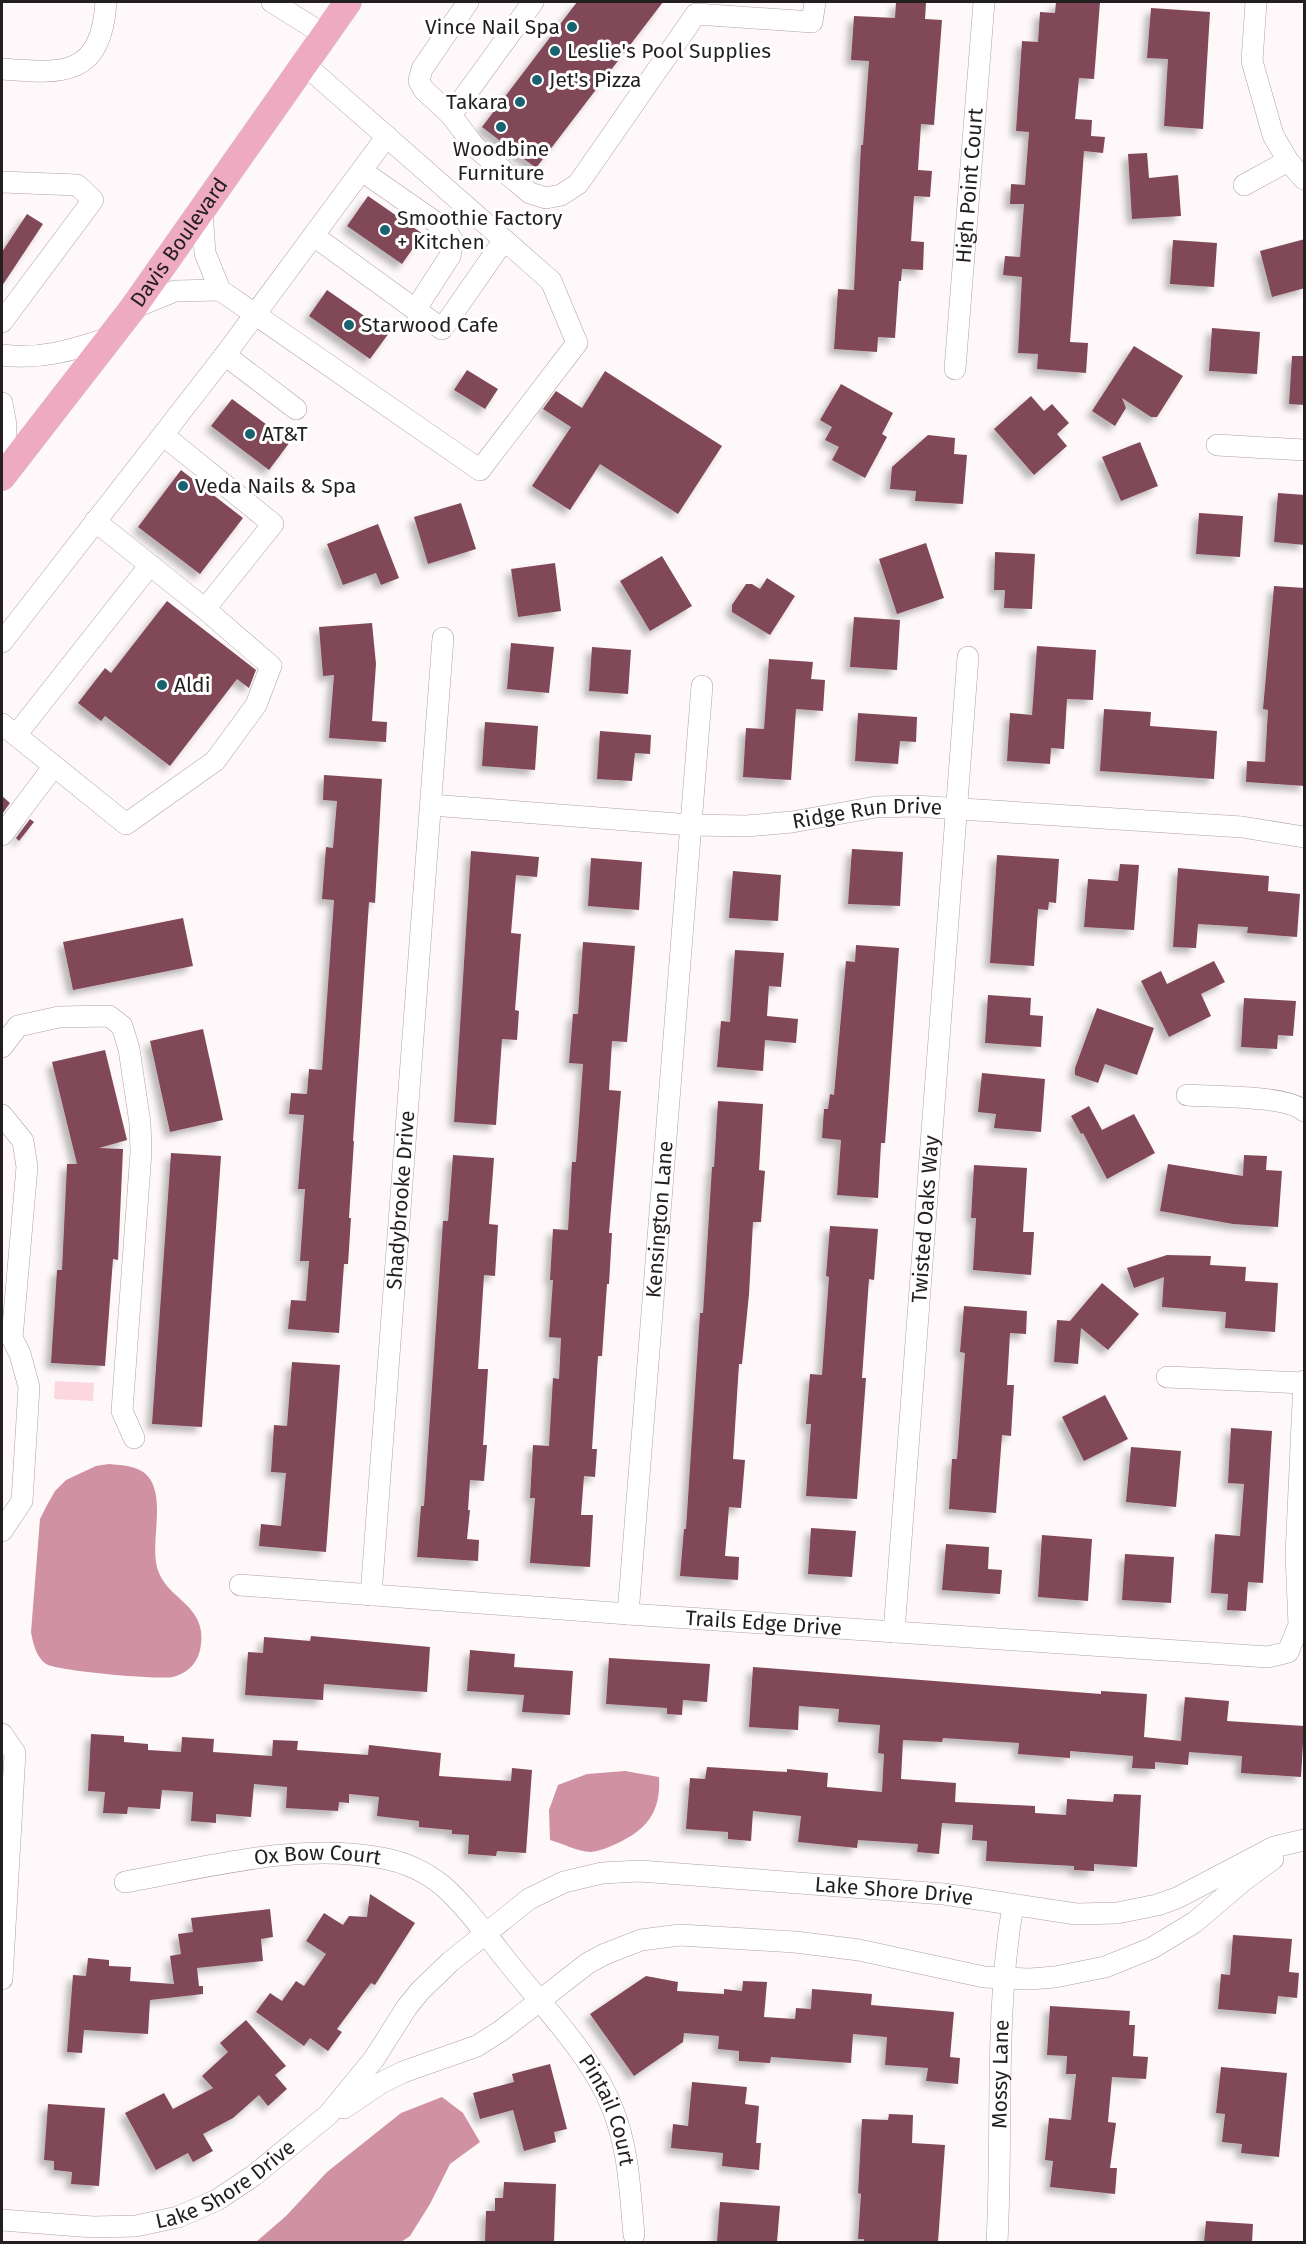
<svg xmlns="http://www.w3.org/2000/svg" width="1306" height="2244" font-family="'Fira Sans',sans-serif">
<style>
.green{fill:#fcd7e0}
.water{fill:#d091a3}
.building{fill:#814859;filter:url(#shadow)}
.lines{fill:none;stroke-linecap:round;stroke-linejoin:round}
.minor-casing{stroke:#aea1a4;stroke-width:22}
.major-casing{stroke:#d7d6d7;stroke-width:28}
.minor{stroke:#fff;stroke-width:21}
.major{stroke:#eeaac0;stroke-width:27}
.poi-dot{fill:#18636f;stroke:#fff;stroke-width:2}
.labels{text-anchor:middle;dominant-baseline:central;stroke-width:6;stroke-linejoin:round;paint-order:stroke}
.poi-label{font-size:21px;fill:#231e1f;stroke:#fff;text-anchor:start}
.street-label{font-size:21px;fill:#231e1f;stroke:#fff}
</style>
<defs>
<filter id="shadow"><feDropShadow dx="-5.5" dy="5.5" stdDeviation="3" flood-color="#0004"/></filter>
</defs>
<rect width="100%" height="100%" fill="#fef8fa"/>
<path class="green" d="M55 1381 94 1383 93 1401 54 1399Z"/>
<path class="water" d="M109 1464C122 1465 142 1466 150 1479 166 1504 148 1548 159 1573 169 1597 197 1604 201 1631 202 1641 201 1653 195 1662 191 1669 181 1675 173 1677 158 1680 58 1671 46 1664 36 1657 33 1643 31 1632L40 1519 47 1505 55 1491 66 1480 96 1466Z
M625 1771 659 1777C661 1811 648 1829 618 1843 609 1847 600 1851 591 1852 578 1852 562 1843 550 1840L549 1810 558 1785 587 1774Z
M442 2097 463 2113 480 2142 450 2164 430 2204 410 2236 401 2242H256L286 2216 327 2172 401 2113Z"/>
<path class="building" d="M577 2H663L536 168 482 127Z
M896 2 926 3 925 19 942 20 934 125 921 124 918 170 932 171 930 197 914 196 911 241 924 242 923 270 902 269 901 281H899L895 338 878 337 877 352 834 349 838 289 854 290 861 145H863L869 61 851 60 854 16 895 18Z
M1056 2H1100L1094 79 1079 78 1075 119 1092 120 1091 136 1105 137 1103 153 1084 151 1070 342 1088 343 1086 373 1037 369 1038 354 1018 353 1022 277 1003 275 1005 256 1020 257 1024 204H1010L1011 184 1025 185 1029 132 1016 131 1022 41 1038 42 1040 12 1055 13Z
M1151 8 1210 12 1203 129 1164 126 1168 59 1147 58Z
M1147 153 1149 178 1178 175 1181 216 1132 219 1128 154Z
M368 196 423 234 402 264 347 226Z
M27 214 43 224 2 286V252Z
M1305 239V288L1272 297 1260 251Z
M1173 240 1217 243 1214 287 1170 284Z
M327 290 389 333 370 359 309 316Z
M1212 328 1260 332 1257 374 1209 371Z
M1134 346 1183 376 1157 417H1151L1122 398 1126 408 1115 426 1092 411Z
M1292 356H1305V405L1289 404Z
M467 370 498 389 485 409 454 390Z
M605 371 722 446 678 514 600 464 570 510 532 486 571 427 543 409 556 391 582 408Z
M841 384 893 413 882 434 887 437 865 478 832 460 839 447 825 440 832 427 820 420Z
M1031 396 1044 411 1052 404 1069 423 1057 434 1067 446 1034 475 994 429Z
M232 399 290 442 269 470 211 426Z
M928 435 955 438 954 454 967 455 963 504 915 501 916 491 890 489 892 467Z
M1140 442 1158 486 1121 501 1102 457Z
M181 470 243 518 200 574 138 527Z
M1278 493 1305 495V545L1274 542Z
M461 503 476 549 428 564 414 517Z
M1199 513 1243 516 1240 557 1196 554Z
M378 524 399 578 381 585 376 573 343 585 327 544Z
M926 543 944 598 897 614 879 559Z
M995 552 1035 554 1032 609 1004 608 1005 590H994Z
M662 556 692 606 650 631 620 581Z
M555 563 561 611 518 617 511 569Z
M767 578 795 596 770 635 732 612V605L746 584H752L760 589Z
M1274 586 1305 588V786L1246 782 1247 761 1265 762 1268 710 1263 709Z
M167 601 256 670 249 688 237 679 170 766 105 716 101 721 78 703 105 668 111 673Z
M854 617 900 620 897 670 850 667Z
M372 623 376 664 372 721 387 722 386 742 329 738 334 675 323 676 319 627Z
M511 643 554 647 549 693 507 689Z
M1037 646 1096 650 1093 700 1067 699 1064 749 1051 748 1050 764 1007 761 1010 713 1032 715Z
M592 647 631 650 628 694 589 691Z
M769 659 813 662 811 679 825 680 823 711 796 709 791 780 743 777 746 728 764 729Z
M1104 709 1151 712 1150 726 1217 731 1214 779 1100 771Z
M858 713 917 717 916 742 900 741 898 764 855 761Z
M485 722 538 726 535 770 482 766Z
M600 731 651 735 650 754 635 753 632 781 597 779Z
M324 775 382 779 375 903 369 902 353 1141H354L349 1218H351L348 1264H344L339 1333 288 1329 291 1300 306 1301 309 1261H300L305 1189H298L304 1115 289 1114 291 1093 307 1094 309 1069 322 1070 334 900 322 899 326 847 333 848 337 801 323 800Z
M2 796 10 803 2 814Z
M30 819 34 822 19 841 16 838Z
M852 849 903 852 900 906 848 904Z
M471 851 539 857 537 877 516 875 511 933 521 934 515 1010 519 1011 517 1040 502 1039 496 1125 454 1122Z
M997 855 1059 859 1056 903 1049 902 1048 910 1038 909 1034 966 990 963Z
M591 858 642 862 639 910 588 906Z
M1120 864 1139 865 1134 930 1084 927 1088 879 1118 881Z
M1178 868 1269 876 1268 891 1300 894 1297 937 1247 933 1248 927 1198 924 1196 948 1173 947Z
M733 871 781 875 778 921 729 918Z
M183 918 193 966 73 990 63 942Z
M583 942 635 946 627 1042 612 1041 609 1090 621 1091 609 1233H612L609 1284H607L602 1356H598L592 1449H597L595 1477 584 1476 581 1515H593L590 1567 530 1563 535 1498H530L533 1445 549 1446 553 1378 559 1379 561 1338 549 1337 553 1280H550L553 1229 568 1230 572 1162H576L583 1064 569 1063 573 1014H578Z
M856 945 899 948 885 1143H881L878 1198 837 1195 841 1140 822 1138 824 1109H828L830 1094 834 1095 846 961 855 962Z
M735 950 784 953 781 987 769 986 767 1016 798 1019 796 1043 765 1040 763 1071 717 1067 721 1021 730 1022Z
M1214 961 1225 982 1201 994 1211 1016 1169 1037 1141 981 1161 971 1167 984Z
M988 995 1031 998 1030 1015 1043 1016 1041 1047 985 1043Z
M1244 998 1296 1001 1293 1036 1278 1035 1277 1049 1241 1047Z
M1097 1008 1154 1028 1137 1075 1105 1064 1098 1083 1075 1075V1068Z
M203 1029 223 1120 170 1132 150 1041Z
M105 1050 127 1140 99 1148 123 1149 118 1260 113 1259 105 1366 51 1363 57 1270H62L67 1164H77L52 1062Z
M982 1073 1045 1079 1041 1132 994 1128 996 1114 978 1112Z
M718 1101 763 1104 759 1170 765 1171 761 1222H753L749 1294 742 1364H739L733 1459 745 1460 741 1508 729 1507 725 1556 739 1557 738 1580 680 1576 684 1529H686L700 1313H703L712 1167H714Z
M1089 1106 1102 1130 1134 1114 1155 1153 1107 1179 1083 1133 1081 1134 1071 1116Z
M171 1153 221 1156 202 1427 152 1424Z
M453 1155 494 1158 489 1224 498 1225 495 1276 484 1275 478 1369H488L483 1445H487L484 1481 470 1480 468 1510H470L467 1539 479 1540 478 1561 417 1557 421 1506H424L443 1221H448Z
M1244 1155 1267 1156 1266 1170 1282 1171 1278 1227 1233 1224 1160 1211 1168 1164 1243 1176Z
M974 1165 1027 1168 1023 1232H1034L1031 1275 973 1270 976 1218H971Z
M830 1226 878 1229 874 1280 869 1279 862 1378H866L857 1499 806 1496 811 1424H806L810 1374 822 1375 829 1277 826 1276Z
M1167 1255 1211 1256 1210 1265 1246 1267 1245 1281 1278 1283 1275 1332 1225 1328 1226 1312 1162 1307 1164 1277 1134 1288 1127 1268Z
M1102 1283 1139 1314 1108 1350 1081 1328 1078 1364 1054 1362 1057 1320 1070 1321Z
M964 1306 1027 1311 1026 1334 1010 1333 1007 1385H1014L1011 1436 1002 1435 996 1513 949 1509 952 1459H957L965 1353 960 1352Z
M292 1362 340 1365 326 1552 259 1546 261 1524 281 1526 286 1473 271 1472 274 1425 287 1426Z
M1105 1395 1128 1439 1084 1461 1062 1417Z
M1231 1428 1272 1431 1263 1583 1248 1582 1246 1611 1227 1610 1228 1594 1211 1593 1215 1534 1240 1536 1244 1484 1228 1483Z
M1131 1447 1181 1451 1176 1507 1126 1502Z
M811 1528 856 1531 852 1577 808 1574Z
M1042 1535 1092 1539 1088 1601 1038 1597Z
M946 1544 989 1547 988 1569 1002 1570 1000 1594 942 1590Z
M1125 1554 1174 1557 1171 1603 1122 1600Z
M311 1636 430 1647 427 1692 324 1684 323 1700 245 1695 248 1652 263 1653 264 1637 310 1641Z
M470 1650 515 1654 514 1667 573 1671 570 1715 522 1712 524 1695 467 1691Z
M609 1658 710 1664 707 1702 683 1700 682 1715 667 1714V1708L606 1704Z
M753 1667 1101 1694V1691L1147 1694 1144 1737 1181 1741 1185 1697 1229 1701 1227 1721 1304 1726 1301 1777 1241 1773 1242 1756 1189 1752 1188 1765 1155 1762V1769L1132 1768 1133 1756 1070 1751V1758L1018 1754 1019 1743 943 1738 942 1742 903 1740 901 1779 956 1783 955 1802 1035 1806V1813L1066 1815 1067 1799 1113 1802 1114 1794 1141 1795 1137 1867 1094 1864V1871L1074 1870V1866L986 1861 987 1841 972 1840 973 1825 942 1823 939 1854 917 1852 918 1844 858 1840 857 1848 798 1842 801 1816 753 1811 751 1841 728 1839V1832L686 1829 690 1778 705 1779 707 1767 787 1772V1769L828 1773 827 1787 882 1792 884 1754 878 1753 880 1725 838 1722 839 1709 799 1706 798 1730 749 1727Z
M91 1734 124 1736V1742L148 1744V1750L181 1752 182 1737 214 1739 213 1752 272 1756 273 1740 298 1741 297 1750 368 1755 369 1745 441 1753 439 1776 511 1781 512 1768 532 1770 526 1853 497 1851 496 1856 468 1854 469 1835 452 1834V1830L419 1827V1821L377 1816 379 1797 349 1794V1803L339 1802 338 1811 286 1808 287 1787 254 1784 251 1817 216 1814V1823L191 1821 193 1792 162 1790 160 1809 128 1807 127 1814 103 1813 105 1792 88 1791Z
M370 1894 415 1923 375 1985 371 1983 337 2029 342 2032 328 2051 310 2038 304 2046 256 2012 270 1993 282 2001 296 1981 304 1986 326 1954 306 1941 324 1913 343 1925 349 1916 367 1917Z
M270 1909 273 1937 261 1939 263 1961 197 1968 199 1986H203V1994L150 2000 148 2034 84 2030 82 2053 67 2052 73 1975 86 1976 88 1958 109 1960V1966L131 1967 130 1981 174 1984 170 1956 181 1954 178 1934 193 1932 191 1918Z
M1233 1935 1292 1939 1289 1972 1299 1973 1297 1998 1278 1996 1276 2014 1218 2009 1221 1974 1230 1975Z
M646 1976 678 1982 677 1991 724 1994V1989L742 1991 743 1981 767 1982 764 2017 795 2019 796 2008 811 2009 812 1989 872 1994 871 2005 954 2012 950 2057 960 2058 958 2084 926 2081 928 2068 885 2065 887 2037 853 2034 851 2063 771 2057 770 2063 739 2061V2051L718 2049 719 2036 684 2033 683 2042 634 2076 590 2014Z
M1050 2006 1130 2011 1129 2025H1135L1133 2056 1148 2057 1146 2079 1112 2077 1108 2122 1116 2123 1110 2168H1117L1115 2194 1050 2187 1053 2161 1045 2160 1049 2118 1071 2120 1076 2074H1066L1067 2056 1047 2055Z
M246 2020 286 2066 275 2075 287 2089 268 2106 259 2095 233 2118 203 2134 213 2151 193 2162 188 2153 156 2170 125 2113 164 2093 173 2109 213 2088 202 2076 228 2052 220 2043Z
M550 2064 567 2129 554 2132 556 2142 524 2151 513 2110 480 2119 473 2093 514 2082 512 2074Z
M1221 2067 1287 2073 1279 2157 1241 2153 1242 2144 1222 2142 1225 2114 1216 2113Z
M692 2082 747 2087 745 2104 759 2106 756 2143H761L759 2170 722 2166 723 2153 671 2148 673 2124 688 2126Z
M48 2104 105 2108 99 2186 71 2184 72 2172 54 2170V2161L44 2160Z
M889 2114 913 2115 912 2143 945 2145 938 2242H864V2239H858L861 2194 858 2193 862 2119 888 2120Z
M504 2182 556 2184 554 2242H485L486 2211H495V2198H503Z
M720 2202 780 2206 777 2242H717Z
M1206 2221 1253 2224 1252 2242H1204Z"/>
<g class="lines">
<defs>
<g id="minor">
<path d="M272 2 325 35"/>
<path d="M468 2 422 69 419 81 424 90 451 115 475 147 530 193 546 198 561 195 578 184 696 14 812 22 815 2"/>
<path d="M1256 2 1252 61 1273 135 1288 161 1304 179"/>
<path d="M2 69C64 74 101 77 106 2"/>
<path d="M451 115 533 2"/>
<path d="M362 171 444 228 453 241 450 256 415 310"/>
<path d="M2 182 77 185 93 200 2 322"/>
<path d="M1244 185 1288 161"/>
<path d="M202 211 205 253 220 290 480 470 577 343 551 281 304 64"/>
<path d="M314 236 442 329 504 240"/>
<path d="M133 308 175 291 220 290"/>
<path d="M2 355C42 360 72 350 109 338"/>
<path d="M225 355 296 409"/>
<path id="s1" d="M955 369 984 2"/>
<path d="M2 403 6 425 3 476"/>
<path d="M163 435 273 524 205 609"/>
<path d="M1217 445 1304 450"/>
<path d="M2 642 225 355 387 136"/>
<path d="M2 724 126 824 215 761 256 705 271 666 205 609 95 521"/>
<path d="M16 735 150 565"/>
<path id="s2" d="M431 805 691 825 746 826 792 822 876 807 915 806 1242 827 1304 837"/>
<path d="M2 835 54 766"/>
<path d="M2 1047 18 1026 59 1017 109 1016 122 1026 129 1049 140 1123 141 1152 122 1411 134 1438"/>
<path d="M1187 1095C1213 1097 1286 1095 1304 1111"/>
<path d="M2 1115 23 1141 27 1167 12 1338 20 1354 29 1387 22 1501 2 1531"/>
<path d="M1167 1377 1304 1383"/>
<path id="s3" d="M240 1585 628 1614 1268 1657 1288 1652 1299 1625 1296 1555 1304 1381"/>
<path id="s4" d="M371 1595 443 638"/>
<path id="s5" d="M628 1614 702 686"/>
<path id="s6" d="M894 1632 968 657"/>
<path d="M2 1734 15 1753 2 1979"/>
<path id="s7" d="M125 1882C209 1867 296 1842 382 1858 404 1862 426 1872 443 1886 469 1909 489 1939 511 1966 546 2010 593 2057 613 2110 629 2150 630 2193 634 2235"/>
<path d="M344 2108 381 2083 403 2072 477 2046 502 2030 588 1963 605 1954 641 1940 680 1935 795 1942 859 1950 984 1977 1030 1979 1055 1977 1105 1967 1152 1948 1195 1922 1243 1881 1273 1859"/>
<path id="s8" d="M2 2220 93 2227 136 2226 178 2217 217 2200 253 2176 328 2115 374 2059 407 2007 420 1991 450 1962 514 1911 529 1899 564 1882 602 1873 640 1871 904 1891 944 1894 1076 1914 1117 1913 1157 1905 1177 1898 1274 1847 1304 1840"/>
<path id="s9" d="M997 2242C1003 2130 994 2016 1013 1905"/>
</g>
<g id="major">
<path id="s10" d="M2 477 133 308 348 2"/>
</g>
</defs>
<use href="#minor" class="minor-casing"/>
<use href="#major" class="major-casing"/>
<use href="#minor" class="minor"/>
<use href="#major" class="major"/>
</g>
<g class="poi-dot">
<circle cx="572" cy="27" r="6"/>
<circle cx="555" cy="51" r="6"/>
<circle cx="537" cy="80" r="6"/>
<circle cx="520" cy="102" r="6"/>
<circle cx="501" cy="127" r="6"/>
<circle cx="385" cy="230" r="6"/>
<circle cx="349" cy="325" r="6"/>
<circle cx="250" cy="434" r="6"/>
<circle cx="183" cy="486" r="6"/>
<circle cx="162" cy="685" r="6"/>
</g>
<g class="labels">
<g class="poi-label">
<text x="560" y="27" text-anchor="end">Vince Nail Spa</text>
<text x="567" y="51">Leslie's Pool Supplies</text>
<text x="549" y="80">Jet's Pizza</text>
<text x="508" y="102" text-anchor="end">Takara</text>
<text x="501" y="149" text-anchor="middle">Woodbine<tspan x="501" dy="24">Furniture</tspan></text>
<text x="397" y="218">Smoothie Factory<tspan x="397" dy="24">+ Kitchen</tspan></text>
<text x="361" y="325">Starwood Cafe</text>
<text x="262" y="434">AT&amp;T</text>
<text x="195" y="486">Veda Nails &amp; Spa</text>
<text x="174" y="685">Aldi</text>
</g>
<g class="street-label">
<text stroke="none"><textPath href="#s1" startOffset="184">High Point Court</textPath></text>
<text stroke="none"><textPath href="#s10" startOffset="294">Davis Boulevard</textPath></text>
<text stroke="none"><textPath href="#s2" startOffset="438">Ridge Run Drive</textPath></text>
<text stroke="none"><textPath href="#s4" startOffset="396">Shadybrooke Drive</textPath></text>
<text stroke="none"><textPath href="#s5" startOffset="396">Kensington Lane</textPath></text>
<text stroke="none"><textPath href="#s6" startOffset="414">Twisted Oaks Way</textPath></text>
<text stroke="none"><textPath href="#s3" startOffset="525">Trails Edge Drive</textPath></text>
<text stroke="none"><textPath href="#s7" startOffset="195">Ox Bow Court</textPath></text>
<text stroke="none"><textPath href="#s8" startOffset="1028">Lake Shore Drive</textPath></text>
<text stroke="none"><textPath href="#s9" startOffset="168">Mossy Lane</textPath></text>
<text stroke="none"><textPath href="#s7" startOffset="608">Pintail Court</textPath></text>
<text stroke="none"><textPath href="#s8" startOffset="234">Lake Shore Drive</textPath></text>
</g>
</g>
<rect width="1306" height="2244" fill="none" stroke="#231e1f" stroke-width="6"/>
</svg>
